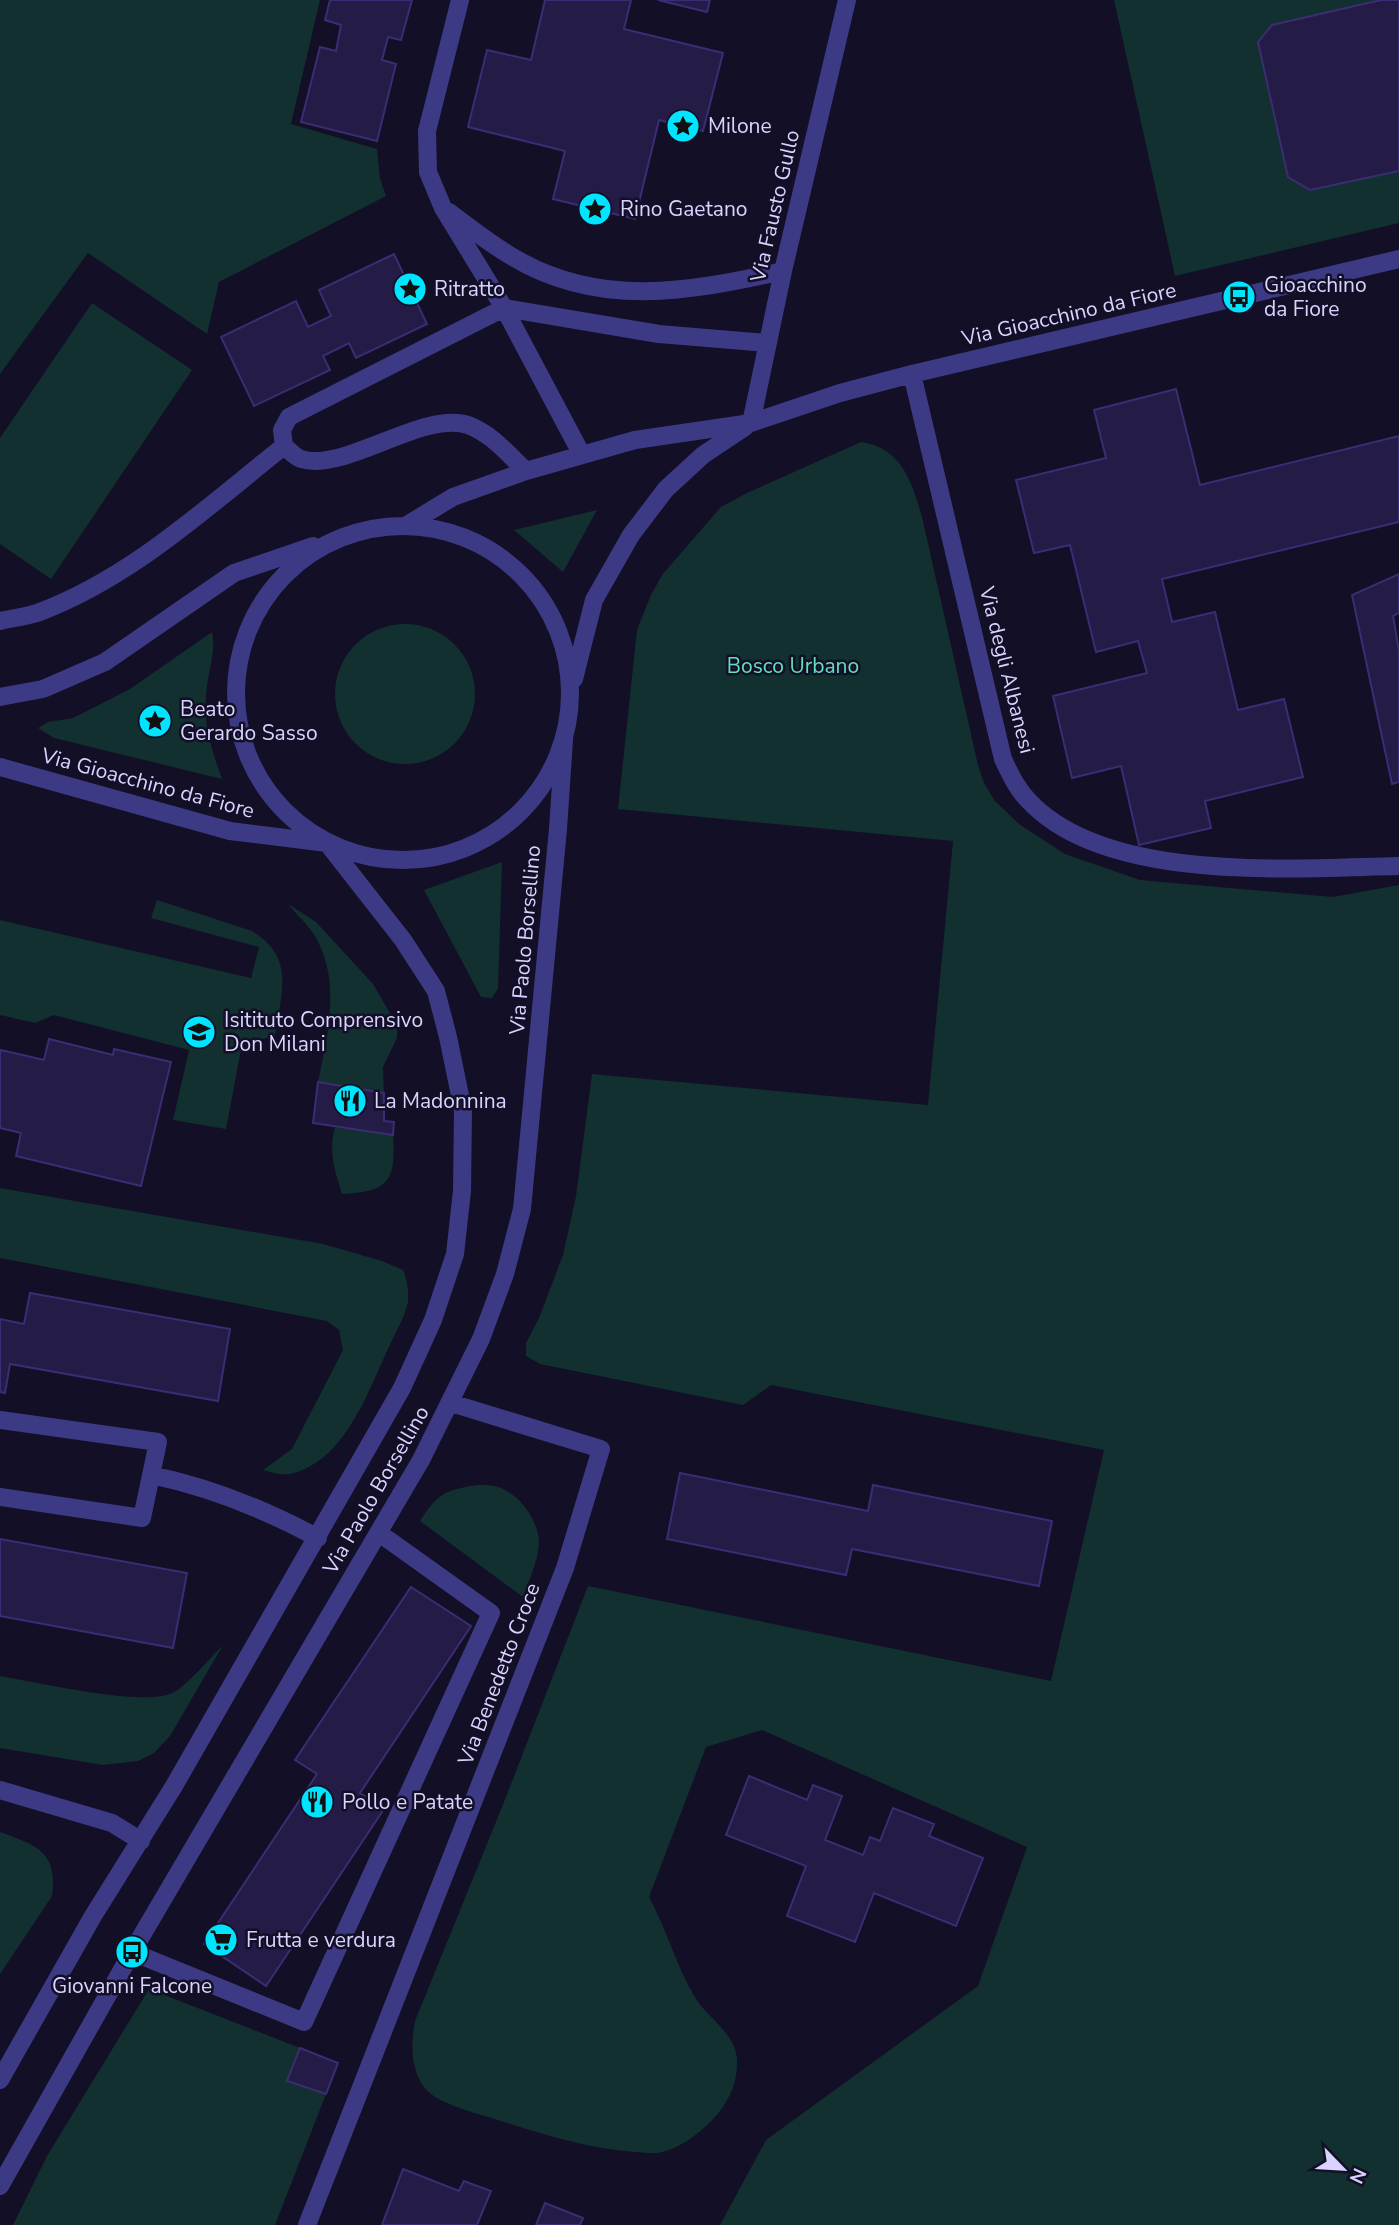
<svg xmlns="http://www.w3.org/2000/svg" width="1399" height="2225" font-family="'Nunito Sans',sans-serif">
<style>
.green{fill:#12302f}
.building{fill:#241b47;stroke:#3b2d73;stroke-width:2}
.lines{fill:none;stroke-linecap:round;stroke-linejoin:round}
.minor{stroke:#3d3a85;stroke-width:18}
.labels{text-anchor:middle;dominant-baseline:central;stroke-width:5;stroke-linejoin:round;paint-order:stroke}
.poi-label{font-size:21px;fill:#d9d4ff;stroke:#130f26;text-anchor:start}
.street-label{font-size:21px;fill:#d9d4ff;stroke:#130f26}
.park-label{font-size:21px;fill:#5fe0c0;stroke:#130f26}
</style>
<rect width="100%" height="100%" fill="#130f26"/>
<path class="green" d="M0 0H320L291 124 377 149 380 179 386 196 219 282 207 334 88 253 0 374Z
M1114 0H1399V223L1175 276Z
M92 303 192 370 51 579 0 544V438Z
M861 442C902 448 912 482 922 517L978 765 984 783 995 801 1019 824 1065 854 1140 880 1333 897 1399 885V2225H720L766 2140 978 1986 1027 1847 762 1730 706 1747 649 1897C667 1930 676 1966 696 1999 708 2018 735 2033 737 2059 738 2084 728 2104 711 2121 699 2134 676 2151 657 2153 651 2154 643 2152 636 2152 590 2149 546 2135 501 2121 481 2114 437 2105 424 2087 410 2068 411 2043 415 2021L502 1807 588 1586 1051 1681 1104 1450 771 1385 743 1405 540 1364 526 1356V1343L539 1318 563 1255 576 1196 592 1074 928 1105 953 841 618 809 637 630 651 595 662 575 721 507 747 493Z
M597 510 563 572 514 530Z
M335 694a70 70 0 1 1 140 0a70 70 0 1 1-140 0Z
M212 632C216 650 209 669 207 687 202 722 211 747 222 779L54 738 38 728 48 722 73 718 130 689Z
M502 862 498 988 492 998 481 997 424 890Z
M157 900 252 931C296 958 281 992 275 1036L242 1044 226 1129 173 1120 189 1050 54 1015 35 1023 0 1015V920L251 978 259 947 151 918Z
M288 904 316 922 373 984 397 1025V1038L383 1067 384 1093 318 1082C328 1033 342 978 313 933 306 923 296 914 288 904Z
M335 1127 393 1135C396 1181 389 1192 342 1194 335 1171 328 1152 335 1127Z
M0 1188 323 1244 382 1261 403 1270C407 1280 409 1291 408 1302 405 1317 395 1333 389 1347 369 1389 348 1453 300 1471 286 1477 277 1474 263 1470L292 1449 343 1350 339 1330 327 1321 0 1258Z
M476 1485C483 1485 492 1485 498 1487 520 1494 539 1521 539 1543 538 1561 529 1580 523 1597L420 1521C438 1493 444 1491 476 1485Z
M223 1645 170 1736 154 1753 138 1761 103 1765 0 1748V1676C36 1682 142 1707 172 1693 185 1688 212 1656 223 1645Z
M0 1832C36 1845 58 1851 52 1896L0 1974Z
M149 1989 300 2048 288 2081 326 2094 275 2225H13L47 2156Z"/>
<path class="building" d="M330 0H412L401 40 388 37 382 60 396 64 377 141 301 122 320 47 336 51 341 25 325 20Z
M545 0H631L624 29 723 53 703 131 659 120 635 219 553 199 565 151 468 127 487 50 531 60Z
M658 0H710L707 12Z
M1381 0H1399V171L1310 190 1288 177 1258 42 1272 25Z
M394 254 427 324 356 358 349 343 323 356 330 370 254 406 221 337 296 301 308 327 331 316 319 290Z
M1176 389 1200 485 1399 436V522L1162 579 1172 622 1215 612 1238 710 1284 699 1303 777 1205 801 1211 828 1139 845 1121 766 1072 778 1053 696 1147 673 1138 641 1096 652 1070 545 1034 553 1016 480 1106 458 1094 410Z
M1399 574V613L1393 616 1399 651V782L1392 784 1352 595Z
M49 1039 113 1055 114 1049 171 1062 141 1186 16 1156 21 1133 0 1128V1054L1 1050 44 1060Z
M318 1082 384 1093V1121L394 1122 393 1135 313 1123Z
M30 1293 230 1329 218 1401 10 1364 5 1393 0 1392V1319L24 1324Z
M680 1473 868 1511 873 1485 1052 1521 1039 1586 852 1549 846 1575 667 1539Z
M0 1539 187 1573 173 1648 0 1616Z
M411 1587 471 1626 360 1793 384 1809 266 1986 204 1944 317 1774 295 1760Z
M749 1776 807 1800 813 1785 842 1796 825 1840 863 1855 870 1837 880 1841 893 1808 934 1824 929 1836 983 1858 956 1926 874 1893 855 1942 787 1916 806 1866 726 1835Z
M300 2048 338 2063 326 2094 287 2081Z
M403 2169 459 2191 464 2181 491 2191 477 2225H382Z
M545 2203 583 2218 580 2225H536Z"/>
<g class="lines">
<path class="minor" d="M460 0 427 131 428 172 443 208 504 308 582 455
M449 212C469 227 489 243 511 256 598 309 689 292 783 271
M912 374 1003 759C1010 773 1016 788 1028 800 1105 884 1294 868 1399 866
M751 423 783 271 847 0
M526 471C508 454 492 434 468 425 423 410 344 473 301 459 295 457 289 450 284 446L282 430 289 417 504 308 659 334 768 343
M407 525 453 497 526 471 635 440 751 423 840 393 912 374 1399 259
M236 693a167 167 0 1 1 334 0a167 167 0 1 1-334 0Z
M0 621C12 618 25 617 37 613 130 579 207 507 284 446
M574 679 594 600 631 535 666 489 703 455 745 427
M0 697 43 689 105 662 234 573 313 546
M0 767 230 831 327 843 403 940 436 991 448 1037 463 1110 462 1191 455 1254 433 1320 402 1388 174 1786 93 1916 0 2080
M0 1420 158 1442 142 1518 0 1497
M151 1475C209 1487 266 1510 318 1538
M0 1790 112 1823 141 1841
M132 1952 304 2022 491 1613 379 1533
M0 2186 132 1952 421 1460 481 1339 505 1274 522 1209 558 829 564 740
M307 2225 565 1568 601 1449 451 1403"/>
</g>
<defs>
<symbol id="sight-disc" viewBox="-11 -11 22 22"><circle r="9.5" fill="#00e5ff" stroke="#130f26"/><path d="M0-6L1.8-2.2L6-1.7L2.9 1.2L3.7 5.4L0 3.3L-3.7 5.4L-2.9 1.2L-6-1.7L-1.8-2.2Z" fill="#111"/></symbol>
<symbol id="bus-disc" viewBox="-11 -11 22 22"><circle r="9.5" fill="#00e5ff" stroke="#130f26"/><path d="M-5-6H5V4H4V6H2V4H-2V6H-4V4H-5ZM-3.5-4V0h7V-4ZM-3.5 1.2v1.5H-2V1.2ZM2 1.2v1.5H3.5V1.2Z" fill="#111"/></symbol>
<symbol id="school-disc" viewBox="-11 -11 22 22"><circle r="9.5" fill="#00e5ff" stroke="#130f26"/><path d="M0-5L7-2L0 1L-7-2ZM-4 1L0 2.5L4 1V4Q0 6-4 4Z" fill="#111"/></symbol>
<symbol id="restaurant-disc" viewBox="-11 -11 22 22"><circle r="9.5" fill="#00e5ff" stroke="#130f26"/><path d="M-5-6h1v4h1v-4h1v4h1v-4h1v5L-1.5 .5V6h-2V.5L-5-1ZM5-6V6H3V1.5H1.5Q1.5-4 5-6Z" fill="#111"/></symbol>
<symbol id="supermarket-disc" viewBox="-11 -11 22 22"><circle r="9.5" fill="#00e5ff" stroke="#130f26"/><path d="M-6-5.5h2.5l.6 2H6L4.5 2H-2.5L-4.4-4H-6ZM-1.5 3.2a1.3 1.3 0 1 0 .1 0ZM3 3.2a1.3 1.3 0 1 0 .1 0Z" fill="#111"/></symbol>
</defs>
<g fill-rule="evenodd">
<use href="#sight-disc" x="664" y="107" width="38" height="38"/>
<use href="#sight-disc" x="576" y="190" width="38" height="38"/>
<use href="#sight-disc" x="391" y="270" width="38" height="38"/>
<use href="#bus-disc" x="1220" y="278" width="38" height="38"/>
<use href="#sight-disc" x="136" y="702" width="38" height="38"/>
<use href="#school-disc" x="180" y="1013" width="38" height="38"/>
<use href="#restaurant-disc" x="331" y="1082" width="38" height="38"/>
<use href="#restaurant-disc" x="298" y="1783" width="38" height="38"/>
<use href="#supermarket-disc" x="202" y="1921" width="38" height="38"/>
<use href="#bus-disc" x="113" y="1933" width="38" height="38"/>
</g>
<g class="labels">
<g class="poi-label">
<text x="708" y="126">Milone</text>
<text x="620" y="209">Rino Gaetano</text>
<text x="1264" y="285">Gioacchino<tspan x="1264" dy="24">da Fiore</tspan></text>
<text x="434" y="289">Ritratto</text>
<text x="180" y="709">Beato<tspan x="180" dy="24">Gerardo Sasso</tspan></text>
<text x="224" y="1020">Isitituto Comprensivo<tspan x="224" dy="24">Don Milani</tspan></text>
<text x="374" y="1101">La Madonnina</text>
<text x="342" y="1802">Pollo e Patate</text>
<text x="246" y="1940">Frutta e verdura</text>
<text x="132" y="1986" text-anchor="middle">Giovanni Falcone</text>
</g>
<g class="street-label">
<text transform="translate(775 206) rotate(-77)">Via Fausto Gullo</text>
<text transform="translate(1069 314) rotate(-13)">Via Gioacchino da Fiore</text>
<text transform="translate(1007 670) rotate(76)">Via degli Albanesi</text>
<text transform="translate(148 783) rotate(15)">Via Gioacchino da Fiore</text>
<text transform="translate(525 940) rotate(-85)">Via Paolo Borsellino</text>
<text transform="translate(376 1490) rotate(-60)">Via Paolo Borsellino</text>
<text transform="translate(499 1674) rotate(-69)">Via Benedetto Croce</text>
</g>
<g class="park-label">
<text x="793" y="666">Bosco Urbano</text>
</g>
</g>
<g transform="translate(1343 2169) rotate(115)" stroke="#130f26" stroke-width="5" paint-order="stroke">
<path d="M0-5L12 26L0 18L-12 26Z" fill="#d9d4ff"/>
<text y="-10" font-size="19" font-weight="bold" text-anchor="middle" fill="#d9d4ff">N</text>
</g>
</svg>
